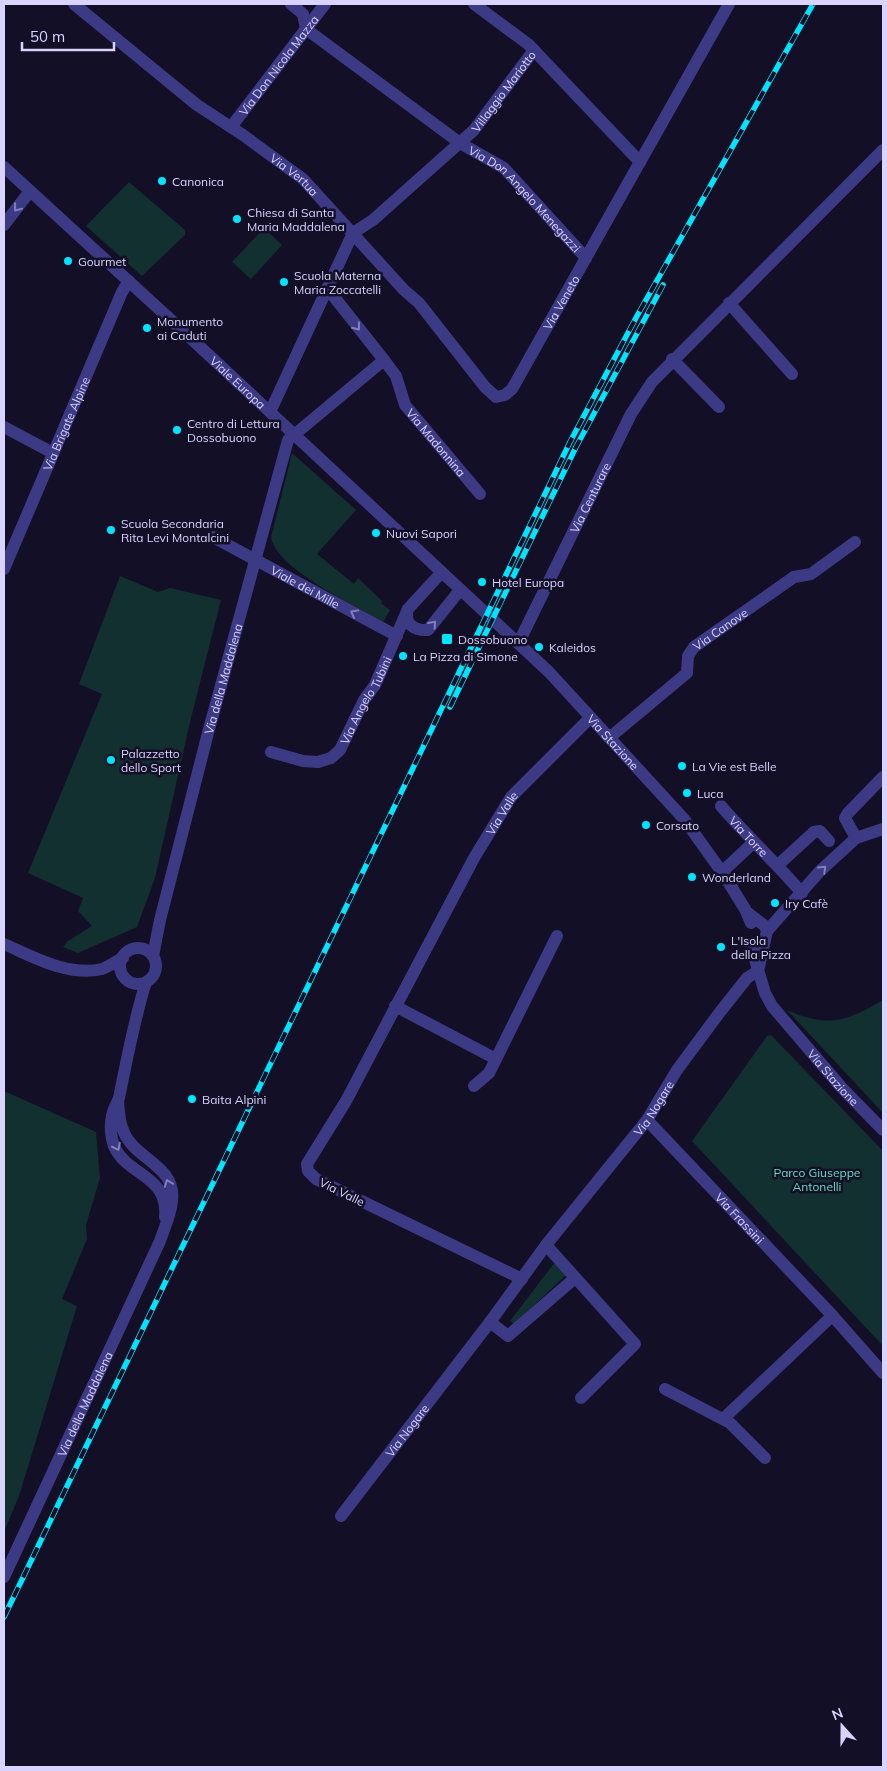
<svg xmlns="http://www.w3.org/2000/svg" width="887" height="1771" font-family="Mulish,sans-serif">
<style>
.green{fill:#12302f}
.lines{fill:none;stroke-linecap:round;stroke-linejoin:round}
.minor{stroke:#3d3a85;stroke-width:12}
.tertiary{stroke:#3d3a85;stroke-width:12}
.rail-casing{stroke:#00e5ff;stroke-width:5.5}
.rail{stroke:#130f26;stroke-width:4;stroke-dasharray:11;stroke-linecap:butt}
.oneway{stroke:#837fbc}
.poi-dot{fill:#00e5ff;stroke:#130f26;stroke-width:2}
.labels{text-anchor:middle;dominant-baseline:central;stroke-width:5;stroke-linejoin:round;paint-order:stroke}
.street-label{font-size:12px;fill:#d9d4ff;stroke:#130f26}
.poi-label{font-size:12px;fill:#d9d4ff;stroke:#130f26;text-anchor:start}
.park-label{font-size:12px;fill:#5fe0c0;stroke:#130f26}
</style>
<rect width="100%" height="100%" fill="#130f26"/>
<path class="green" d="M129 182 185 230V235L142 276 86 226Z
M264 228 282 245 251 279 232 262Z
M292 453 356 510 317 554 354 584 358 578 382 601 381 603 390 610 383 622C355 605 276 569 271 537Z
M120 576 158 592 170 588 221 600 190 722 155 878 137 927 78 953 63 947 68 941 92 926 78 911 83 898 28 873 102 694 79 684Z
M883 1000V1113L787 1010C828 1028 845 1022 883 1000Z
M771 1035 883 1151V1346L692 1141 767 1036Z
M4 1091 96 1132 100 1178 86 1225 87 1239 62 1299 77 1306 19 1496 4 1532Z
M555 1262 566 1275 514 1324 510 1321Z"/>
<g class="lines">
<g class="minor">
<path id="s1" d="M74 4 197 105 243 135 303 179 404 290 419 303 485 387 496 397 505 395 512 389 729 4"/>
<path d="M291 4 303 14 306 29"/>
<path d="M474 4 528 44 640 162"/>
<path id="s2" d="M306 29 460 143 504 168 586 258"/>
<path id="s3" d="M231 127 325 4"/>
<path d="M4 225 30 191"/>
<path d="M729 303 792 374"/>
<path d="M672 359 719 407"/>
<path id="s4" d="M384 360 396 376 405 405 480 494"/>
<path id="s5" d="M270 412 353 233 373 220 474 130 534 50"/>
<path d="M4 427 53 453"/>
<path id="s6" d="M213 537 397 636"/>
<path id="s7" d="M4 569 122 292 129 281"/>
<path d="M441 573 408 609C403 624 415 631 428 630L460 590"/>
<path id="s8" d="M519 642 631 414 652 382 883 150"/>
<path id="s9" d="M609 738 687 673 688 656 694 647 794 577 811 574 855 542"/>
<path id="s10" d="M271 752 303 761 318 762 331 758 340 750 364 700 375 685 408 609"/>
<path id="s11" d="M721 806C747 836 776 863 802 893"/>
<path d="M856 838 845 818 848 813 883 777"/>
<path d="M778 865 814 832 820 831 829 841"/>
<path d="M722 872 753 843"/>
<path d="M767 931 820 871 856 838 883 829"/>
<path d="M4 944C34 957 68 977 102 969 109 967 116 961 123 958"/>
<circle cx="138" cy="966" r="18"/>
<path id="s12" d="M153 956 160 920 208 733 288 440 384 360 327 288"/>
<path d="M146 982C134 1020 127 1059 119 1098 117 1104 113 1109 112 1116 110 1125 111 1137 114 1146 127 1176 169 1175 165 1217"/>
<path d="M395 1006 496 1059"/>
<path d="M474 1086 489 1073 496 1059 557 936"/>
<path id="s13" d="M647 1120 831 1314 883 1373"/>
<path d="M546 1245 635 1344 581 1398"/>
<path id="s14" d="M522 1279 316 1179 308 1171 307 1164 346 1101 474 858 511 797 590 718"/>
<path d="M490 1322 508 1336 575 1278"/>
<path d="M665 1389 730 1423 765 1458"/>
<path d="M723 1419 832 1316"/>
<path id="s15" d="M341 1516 490 1322 546 1245 647 1120 677 1070 720 1012 747 978 758 971"/>
<path id="s16" d="M4 1577 160 1241C164 1229 171 1214 172 1201 176 1169 143 1161 129 1141 120 1129 119 1115 118 1101"/>
</g>
<g class="tertiary">
<path id="s17" d="M4 167 183 331 549 672 684 819 724 875 745 909 751 923"/>
<path d="M748 913 765 926 767 931 759 967"/>
<path id="s18" d="M750 943 765 993 772 1006 842 1088 883 1130"/>
</g>
<defs>
<path id="rail" d="M450 707 576 447 663 285
M4 1617 570 442 637 316 813 4"/>
</defs>
<use href="#rail" class="rail-casing"/>
<use href="#rail" class="rail"/>
</g>
<defs><path id="oneway-chevron" d="M-2-3.5L2.5 0L-2 3.5" fill="none" stroke-width="1.6" stroke-linecap="round" stroke-linejoin="round" transform="scale(1.25)"/></defs>
<g class="oneway">
<use href="#oneway-chevron" transform="translate(17 208) rotate(128)"/>
<use href="#oneway-chevron" transform="translate(357 327) rotate(52)"/>
<use href="#oneway-chevron" transform="translate(354 613) rotate(-151)"/>
<use href="#oneway-chevron" transform="translate(433 624) rotate(-48)"/>
<use href="#oneway-chevron" transform="translate(823 869) rotate(-44)"/>
<use href="#oneway-chevron" transform="translate(117 1147) rotate(63)"/>
<use href="#oneway-chevron" transform="translate(168 1183) rotate(-111)"/>
</g>
<g class="poi-dot">
<circle cx="162" cy="181" r="5"/>
<circle cx="237" cy="219" r="5"/>
<circle cx="68" cy="261" r="5"/>
<circle cx="284" cy="282" r="5"/>
<circle cx="147" cy="328" r="5"/>
<circle cx="177" cy="430" r="5"/>
<circle cx="111" cy="530" r="5"/>
<circle cx="376" cy="533" r="5"/>
<circle cx="482" cy="582" r="5"/>
<rect x="441" y="633" width="12" height="12" rx="2.5"/>
<circle cx="539" cy="647" r="5"/>
<circle cx="403" cy="656" r="5"/>
<circle cx="111" cy="760" r="5"/>
<circle cx="682" cy="766" r="5"/>
<circle cx="687" cy="793" r="5"/>
<circle cx="646" cy="825" r="5"/>
<circle cx="692" cy="877" r="5"/>
<circle cx="775" cy="903" r="5"/>
<circle cx="721" cy="947" r="5"/>
<circle cx="192" cy="1099" r="5"/>
</g>
<g class="labels">
<g class="street-label">
<text stroke="none"><textPath href="#s3" startOffset="78">Via Don Nicola Mazza</textPath></text>
<text stroke="none"><textPath href="#s5" startOffset="405">Villaggio Mariotto</textPath></text>
<text stroke="none"><textPath href="#s1" startOffset="279">Via Vertua</textPath></text>
<text stroke="none"><textPath href="#s2" startOffset="278">Via Don Angelo Menegazzi</textPath></text>
<text stroke="none"><textPath href="#s1" startOffset="698">Via Veneto</textPath></text>
<text stroke="none"><textPath href="#s17" startOffset="318">Viale Europa</textPath></text>
<text stroke="none"><textPath href="#s7" startOffset="158">Via Brigate Alpine</textPath></text>
<text stroke="none"><textPath href="#s4" startOffset="99">Via Madonnina</textPath></text>
<text stroke="none"><textPath href="#s8" startOffset="161">Via Centurare</textPath></text>
<text stroke="none"><textPath href="#s6" startOffset="105">Viale dei Mille</textPath></text>
<text stroke="none"><textPath href="#s9" startOffset="161">Via Canove</textPath></text>
<text stroke="none"><textPath href="#s12" startOffset="286">Via della Maddalena</textPath></text>
<text stroke="none"><textPath href="#s10" startOffset="130">Via Angelo Tubini</textPath></text>
<text stroke="none"><textPath href="#s17" startOffset="838">Via Stazione</textPath></text>
<text stroke="none"><textPath href="#s14" startOffset="649">Via Valle</textPath></text>
<text stroke="none"><textPath href="#s11" startOffset="41">Via Torre</textPath></text>
<text stroke="none"><textPath href="#s18" startOffset="161">Via Stazione</textPath></text>
<text stroke="none"><textPath href="#s15" startOffset="514">Via Nogare</textPath></text>
<text transform="translate(342 1192) rotate(26)">Via Valle</text>
<text stroke="none"><textPath href="#s13" startOffset="135">Via Frassini</textPath></text>
<text stroke="none"><textPath href="#s16" startOffset="191">Via della Maddalena</textPath></text>
<text stroke="none"><textPath href="#s15" startOffset="108">Via Nogare</textPath></text>
</g>
<g class="poi-label">
<text x="172" y="181">Canonica</text>
<text x="247" y="212">Chiesa di Santa<tspan x="247" dy="14">Maria Maddalena</tspan></text>
<text x="78" y="261">Gourmet</text>
<text x="294" y="275">Scuola Materna<tspan x="294" dy="14">Maria Zoccatelli</tspan></text>
<text x="157" y="321">Monumento<tspan x="157" dy="14">ai Caduti</tspan></text>
<text x="187" y="423">Centro di Lettura<tspan x="187" dy="14">Dossobuono</tspan></text>
<text x="121" y="523">Scuola Secondaria<tspan x="121" dy="14">Rita Levi Montalcini</tspan></text>
<text x="386" y="533">Nuovi Sapori</text>
<text x="492" y="582">Hotel Europa</text>
<text x="458" y="639">Dossobuono</text>
<text x="549" y="647">Kaleidos</text>
<text x="413" y="656">La Pizza di Simone</text>
<text x="121" y="753">Palazzetto<tspan x="121" dy="14">dello Sport</tspan></text>
<text x="692" y="766">La Vie est Belle</text>
<text x="697" y="793">Luca</text>
<text x="656" y="825">Corsato</text>
<text x="702" y="877">Wonderland</text>
<text x="785" y="903">Iry Cafè</text>
<text x="731" y="940">L'Isola<tspan x="731" dy="14">della Pizza</tspan></text>
<text x="202" y="1099">Baita Alpini</text>
</g>
<g class="park-label">
<text x="817" y="1172">Parco Giuseppe<tspan x="817" dy="14">Antonelli</tspan></text>
</g>
</g>
<rect width="887" height="1771" fill="none" stroke="#d9d4ff" stroke-width="10"/>
<g transform="translate(842 1726) rotate(339)" stroke="#130f26" stroke-width="4" paint-order="stroke">
<path d="M0-4L9 19L0 12L-9 19Z" fill="#d9d4ff"/>
<text y="-8" font-size="14" font-weight="bold" text-anchor="middle" fill="#d9d4ff">N</text>
</g>
<path d="M22 42v8h92v-8" fill="none" stroke="#d9d4ff" stroke-width="2.5"/>
<text x="30" y="42" font-size="15" fill="#d9d4ff" stroke="#130f26" stroke-width="4" paint-order="stroke">50 m</text>
</svg>
